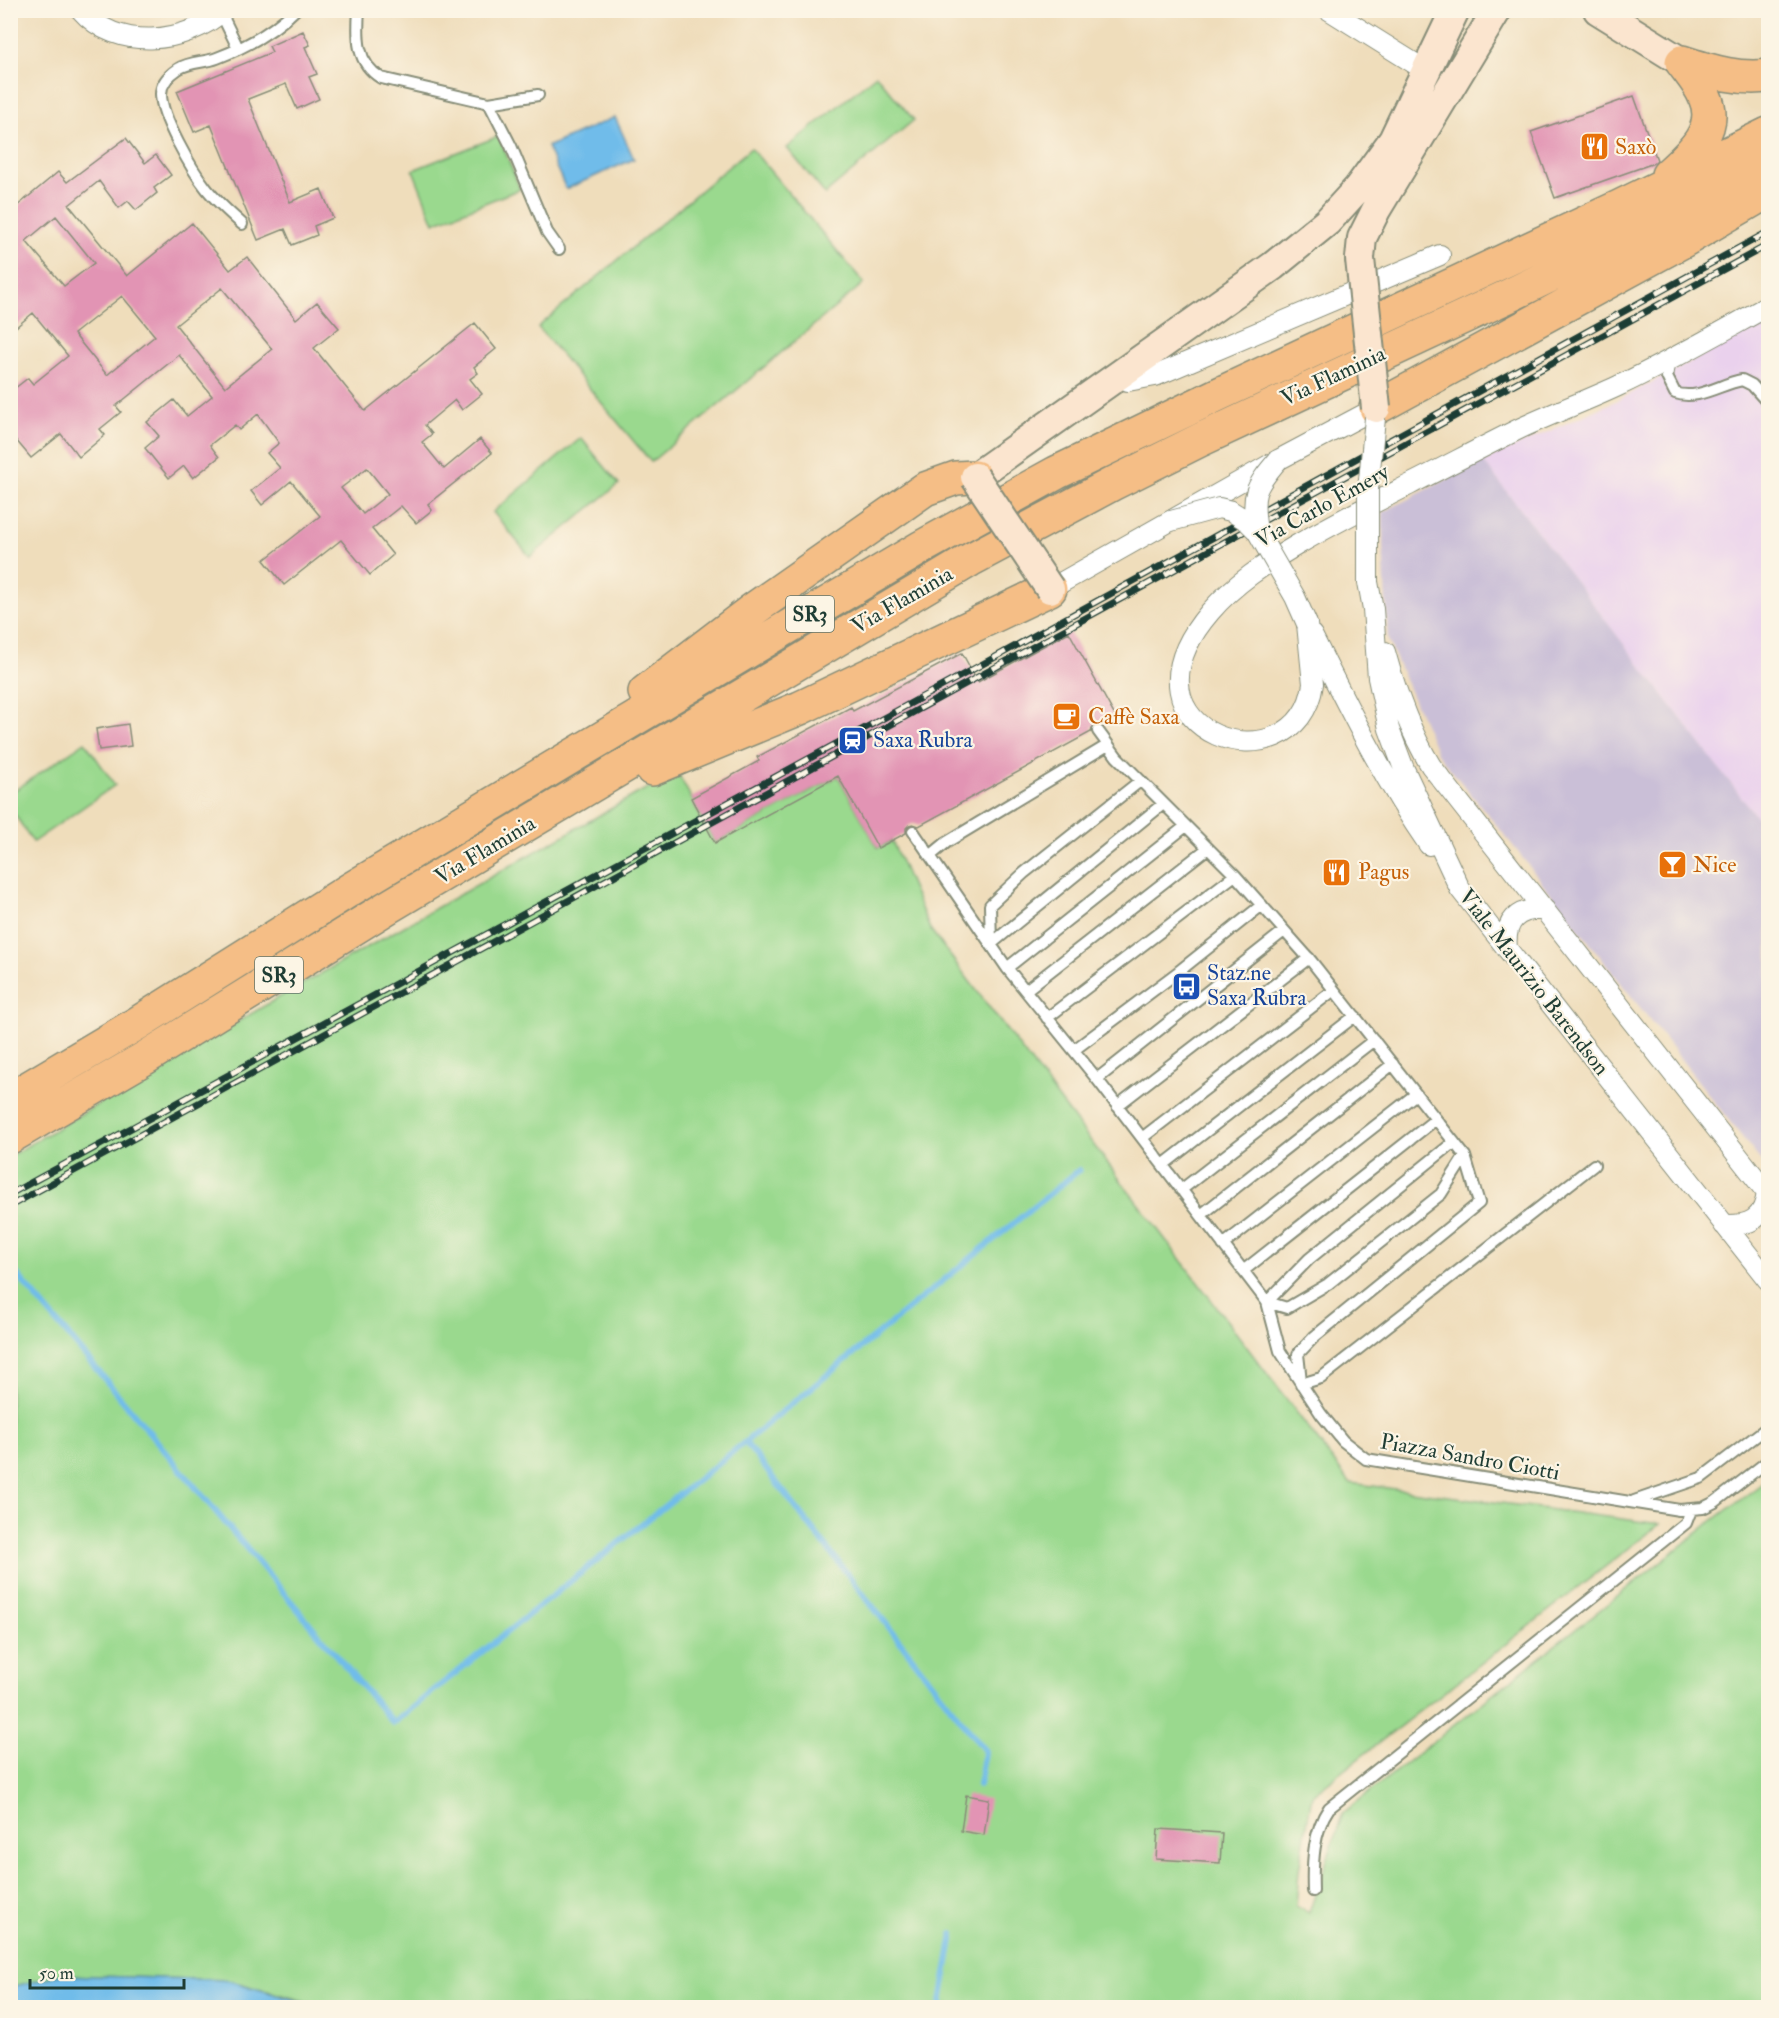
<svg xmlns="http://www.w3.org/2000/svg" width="1779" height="2018" font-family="'IM FELL Double Pica',serif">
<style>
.built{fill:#ead1ed}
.industrial{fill:#cabfd7}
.green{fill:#9ad98e;stroke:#5c8b61;stroke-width:1.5}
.water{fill:#70bcea;stroke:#487c8f;stroke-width:1.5}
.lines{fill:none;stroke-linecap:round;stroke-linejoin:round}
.stream{stroke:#70bcea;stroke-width:6}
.building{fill:#e294b4;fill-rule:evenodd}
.lane-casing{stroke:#878d78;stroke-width:14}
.street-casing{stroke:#878d78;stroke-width:22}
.secondary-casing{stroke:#878d78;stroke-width:32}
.highway-casing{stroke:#878d78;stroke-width:36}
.lane{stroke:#fff;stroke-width:10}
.street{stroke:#fff;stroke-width:20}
.secondary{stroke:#fbe5cf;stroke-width:28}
.highway{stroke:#f5be86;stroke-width:33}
.rail-casing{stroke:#1f3d34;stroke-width:7}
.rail{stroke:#fcf5e5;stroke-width:4.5;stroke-dasharray:14;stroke-linecap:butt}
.street-bridge-casing{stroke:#878d78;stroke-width:22;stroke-linecap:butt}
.secondary-bridge-casing{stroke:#878d78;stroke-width:32;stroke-linecap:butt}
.street-bridge{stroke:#fff;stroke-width:20}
.secondary-bridge{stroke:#fbe5cf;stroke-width:28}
.labels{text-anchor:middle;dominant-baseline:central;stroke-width:4.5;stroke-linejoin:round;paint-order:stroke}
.shield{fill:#fcf5e5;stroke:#617469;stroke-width:1.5}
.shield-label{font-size:21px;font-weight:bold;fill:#1f3d34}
.food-label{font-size:22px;fill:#c56008;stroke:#fcf5e5;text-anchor:start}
.street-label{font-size:22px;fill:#1f3d34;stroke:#fcf5e5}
.transit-label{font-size:22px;fill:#164399;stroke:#fcf5e5;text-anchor:start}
</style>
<rect width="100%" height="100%" fill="#fcf5e5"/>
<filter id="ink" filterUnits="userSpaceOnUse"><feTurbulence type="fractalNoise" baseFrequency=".0167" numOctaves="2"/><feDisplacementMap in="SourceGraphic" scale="12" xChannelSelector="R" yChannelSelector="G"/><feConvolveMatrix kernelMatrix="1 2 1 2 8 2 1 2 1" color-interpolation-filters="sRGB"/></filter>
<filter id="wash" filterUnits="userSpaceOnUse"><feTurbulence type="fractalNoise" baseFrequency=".008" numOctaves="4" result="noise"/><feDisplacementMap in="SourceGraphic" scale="24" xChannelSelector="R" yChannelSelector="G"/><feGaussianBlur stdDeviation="1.35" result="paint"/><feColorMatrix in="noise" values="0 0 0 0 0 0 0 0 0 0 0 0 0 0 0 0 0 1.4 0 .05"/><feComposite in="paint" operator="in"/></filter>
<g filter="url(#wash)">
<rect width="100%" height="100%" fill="#efddbb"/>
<path class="built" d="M1768 321V832L1483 461 1618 400Z"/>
<path class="industrial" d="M1483 461 1768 832V1170L1503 833 1437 753 1388 640 1383 545V512Z"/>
<path class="green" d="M876 75 914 120 825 194 787 148Z
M499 136 520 189 434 223 413 170Z
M751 148 864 283 651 462 538 327Z
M581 438 619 484 530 557 493 512Z
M85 742 115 785 33 842 11 809V793Z
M679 775 715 843 838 776 878 848 892 841 930 929 1350 1483 1660 1524 1312 1795 1299 1870 1296 1906 1309 1913 1343 1813 1711 1522 1768 1479V2007L330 2008 227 1980 59 1975 11 1987 10 1156 276 999 642 791Z"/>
<path class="water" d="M615 117 634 159 566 189 547 147Z
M59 1975 227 1980 319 2007H11V1987Z"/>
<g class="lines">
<path class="stream" d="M10 1266 393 1723 745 1442
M979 1785 985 1751 745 1442 1079 1170
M940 2008 953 1934"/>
</g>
<g id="blocks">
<path class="building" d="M303 31 310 45 305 47 317 74 309 77 319 99 297 109 286 84 248 99 290 202 321 189 333 218 314 226 317 235 292 245 285 229 258 240 211 125 194 132 177 91 272 52 269 46Z
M1634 96 1657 160 1654 163 1555 198 1531 132Z
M126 138 145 163 156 155 171 175 154 188 157 193 136 210 128 201 119 208 99 181 69 205 127 276 192 223 230 270 247 257 296 319 317 302 339 328 314 348 365 411 475 323 496 349 474 367 478 373 470 379 482 394 462 410 455 400 425 425 432 434 422 442 444 469 480 439 492 453 428 504 432 510 416 523 401 506 372 529 393 555 370 575 341 540 284 585 264 560 320 516 291 481 262 505 251 491 280 468 267 453 279 443 258 414 239 430 235 425 210 445 219 457 193 478 184 466 169 478 145 448 159 436 147 422 174 400 187 416 212 396 179 355 116 406 121 412 100 429 105 435 79 457 61 434 31 458 10 433V392L28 378 33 384 68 356 33 313 10 332V212L58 172 67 182ZM56 216 94 263 64 286 26 241ZM222 288 272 349 225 387 176 325ZM122 296 155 336 107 375 74 334ZM367 468 388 494 363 514 341 488Z
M1069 632 1116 718 1103 725H1094L1091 732 919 826 913 824 909 825 906 828V833L878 848 838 776 715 843 691 798 759 761 757 757 851 707 853 711 962 653 978 682Z
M128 724 131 746 99 750 96 729Z
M966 1795 989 1799 984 1835 961 1831Z
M1158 1829 1222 1833 1220 1863 1156 1859Z"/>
</g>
</g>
<g filter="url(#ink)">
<use href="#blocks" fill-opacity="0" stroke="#878d78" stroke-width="1.5"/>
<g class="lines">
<defs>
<path id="lane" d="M359 10C357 37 356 63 381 78L489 103 538 95
M221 13 238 48
M489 103 511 146 547 232 559 249
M242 224C230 213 216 201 206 188 192 170 161 117 161 94 161 83 169 75 178 69 190 61 204 63 217 58 246 47 273 32 295 10
M1670 360 1667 377 1675 393C1698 401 1720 384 1742 380L1752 385 1768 403
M1098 731 1117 757 1235 875 1312 962 1465 1156 1479 1203 1314 1337 1298 1354 1301 1381
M913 831 1007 968 1097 1079 1267 1302 1280 1351 1321 1414 1343 1441 1366 1459 1679 1510 1703 1508 1715 1502 1768 1461
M930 856 947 842 1108 745
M991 944 990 905 1024 873 1140 781
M991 944 1163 804
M1007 968 1186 826
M1026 990 1208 848
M1047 1018 1235 875
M1074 1050 1178 972 1262 905
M1097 1079 1284 931
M1117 1106 1309 958
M1142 1138 1334 990
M1163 1165 1355 1016
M1181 1190 1374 1040
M1201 1215 1393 1064
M1223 1245 1416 1094
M1243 1271 1436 1119
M1267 1302 1287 1308 1328 1284 1441 1194 1465 1156
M1267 1302 1309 1259 1454 1142
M1301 1384 1321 1378 1594 1165
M1634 1501 1701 1478 1768 1427
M1313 1891C1312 1864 1313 1831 1329 1808L1686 1523 1691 1510"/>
<path id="street" d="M81 10C116 51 186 45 224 10
M1329 10 1425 70
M1119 375 1128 381 1155 376 1440 255
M1368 582 1373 609 1378 678 1389 729 1404 769 1460 889 1768 1280
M1050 589 1278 460 1376 408
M1307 624 1313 684C1298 793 1105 735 1210 612 1235 583 1265 564 1297 545 1334 523 1372 504 1411 484 1447 466 1484 446 1521 428 1553 413 1586 401 1618 386 1669 362 1719 333 1768 306
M1312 635C1348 707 1383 779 1429 845
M1385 652C1396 692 1409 730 1431 766L1768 1194
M1507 949C1504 921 1517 908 1545 910
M1724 1225C1749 1226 1764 1220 1767 1192"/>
<path id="secondary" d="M1598 10 1682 62
M1360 259 1362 238 1376 210 1497 10
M975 477 1273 266 1327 222 1358 188 1393 140 1455 10"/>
<path id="highway" d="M1682 62C1711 71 1737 80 1768 76
M1668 175C1690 155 1720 130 1705 97 1700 84 1690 73 1682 62
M1376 408 1683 241 1763 194
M645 692 751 611 925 489 956 478 975 477
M652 769 800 708 1050 589
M10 1099 138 1023 351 889 554 767 922 547 1056 473 1217 395 1619 207 1768 134
M10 1137 145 1058 388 907 970 560 1114 483 1200 440 1506 297 1768 170"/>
</defs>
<use href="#lane" class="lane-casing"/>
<use href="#street" class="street-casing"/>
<use href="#secondary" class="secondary-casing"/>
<use href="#highway" class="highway-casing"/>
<use href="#lane" class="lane"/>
<use href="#street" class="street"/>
<use href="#secondary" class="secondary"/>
<use href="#highway" class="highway"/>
<defs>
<path id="rail" d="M10 1194 1001 654 1768 232
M10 1206 1768 245"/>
</defs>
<use href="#rail" class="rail-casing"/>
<use href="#rail" class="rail"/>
<defs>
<path id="street-bridge" d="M1171 521 1219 508 1231 511 1247 521 1257 531 1295 597 1307 624
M1257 531C1251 494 1254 488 1278 460
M1368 582V490L1376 408"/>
<path id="secondary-bridge" d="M1360 259 1376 408
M975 477 1050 589"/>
</defs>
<use href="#street-bridge" class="street-bridge-casing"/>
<use href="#secondary-bridge" class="secondary-bridge-casing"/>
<use href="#street-bridge" class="street-bridge"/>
<use href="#secondary-bridge" class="secondary-bridge"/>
</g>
</g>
<defs>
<symbol id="restaurant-square" viewBox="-11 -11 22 22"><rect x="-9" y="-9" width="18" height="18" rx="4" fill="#e8710a" stroke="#fcf5e5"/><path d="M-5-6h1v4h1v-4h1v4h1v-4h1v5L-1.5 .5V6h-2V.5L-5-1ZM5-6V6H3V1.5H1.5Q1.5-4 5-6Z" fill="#fff"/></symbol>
<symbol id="cafe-square" viewBox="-11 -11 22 22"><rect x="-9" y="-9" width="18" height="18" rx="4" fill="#e8710a" stroke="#fcf5e5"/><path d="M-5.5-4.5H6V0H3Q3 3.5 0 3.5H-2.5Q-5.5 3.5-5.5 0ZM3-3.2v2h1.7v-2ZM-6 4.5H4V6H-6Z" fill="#fff"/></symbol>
<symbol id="station-square" viewBox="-11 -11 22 22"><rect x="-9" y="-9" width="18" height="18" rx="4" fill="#1a4fb4" stroke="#fcf5e5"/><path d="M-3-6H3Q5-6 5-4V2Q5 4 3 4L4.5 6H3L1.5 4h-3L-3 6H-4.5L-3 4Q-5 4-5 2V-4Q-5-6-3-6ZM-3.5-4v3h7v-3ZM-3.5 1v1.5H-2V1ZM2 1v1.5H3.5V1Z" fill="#fff"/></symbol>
<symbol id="bar-square" viewBox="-11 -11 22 22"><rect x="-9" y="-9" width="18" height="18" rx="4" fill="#e8710a" stroke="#fcf5e5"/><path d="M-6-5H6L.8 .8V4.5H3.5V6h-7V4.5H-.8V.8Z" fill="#fff"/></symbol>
<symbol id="bus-square" viewBox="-11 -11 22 22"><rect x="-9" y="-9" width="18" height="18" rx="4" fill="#1a4fb4" stroke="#fcf5e5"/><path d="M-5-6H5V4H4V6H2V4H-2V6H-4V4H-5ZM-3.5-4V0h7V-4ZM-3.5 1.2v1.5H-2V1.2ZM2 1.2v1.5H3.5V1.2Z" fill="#fff"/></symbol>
</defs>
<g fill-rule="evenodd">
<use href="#restaurant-square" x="1578" y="130" width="33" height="33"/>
<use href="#cafe-square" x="1050" y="700" width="33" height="33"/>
<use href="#station-square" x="836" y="724" width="33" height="33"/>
<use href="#bar-square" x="1656" y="848" width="33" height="33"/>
<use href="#restaurant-square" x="1320" y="856" width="33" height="33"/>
<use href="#bus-square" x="1170" y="970" width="33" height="33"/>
</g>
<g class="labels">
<g class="shield">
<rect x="786" y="596" width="48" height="36" rx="4.5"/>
<rect x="255" y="957" width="48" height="36" rx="4.5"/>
</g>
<g class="shield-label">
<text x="810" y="614">SR3</text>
<text x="279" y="975">SR3</text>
</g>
<g class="food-label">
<text x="1615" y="147">Saxò</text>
<text x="1088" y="717">Caffè Saxa</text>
<text x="1693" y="865">Nice</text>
<text x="1358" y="872">Pagus</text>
</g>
<g class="street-label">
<text transform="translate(1333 376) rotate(-25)">Via Flaminia</text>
<text transform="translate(1322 506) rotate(-29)">Via Carlo Emery</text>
<text transform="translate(902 600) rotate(-30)">Via Flaminia</text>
<text transform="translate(485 850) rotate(-31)">Via Flaminia</text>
<text transform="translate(1534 982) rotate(52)">Viale Maurizio Barendson</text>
<text transform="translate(1470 1457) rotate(10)">Piazza Sandro Ciotti</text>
</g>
<g class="transit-label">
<text x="873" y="740">Saxa Rubra</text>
<text x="1207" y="973">Staz.ne<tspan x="1207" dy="25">Saxa Rubra</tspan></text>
</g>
</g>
<rect width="1779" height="2018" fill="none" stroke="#fcf5e5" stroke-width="36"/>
<path d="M30 1979v9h154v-9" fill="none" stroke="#1f3d34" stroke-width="3"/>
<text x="39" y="1979" font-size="18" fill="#1f3d34" stroke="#fcf5e5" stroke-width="4.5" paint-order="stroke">50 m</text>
</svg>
